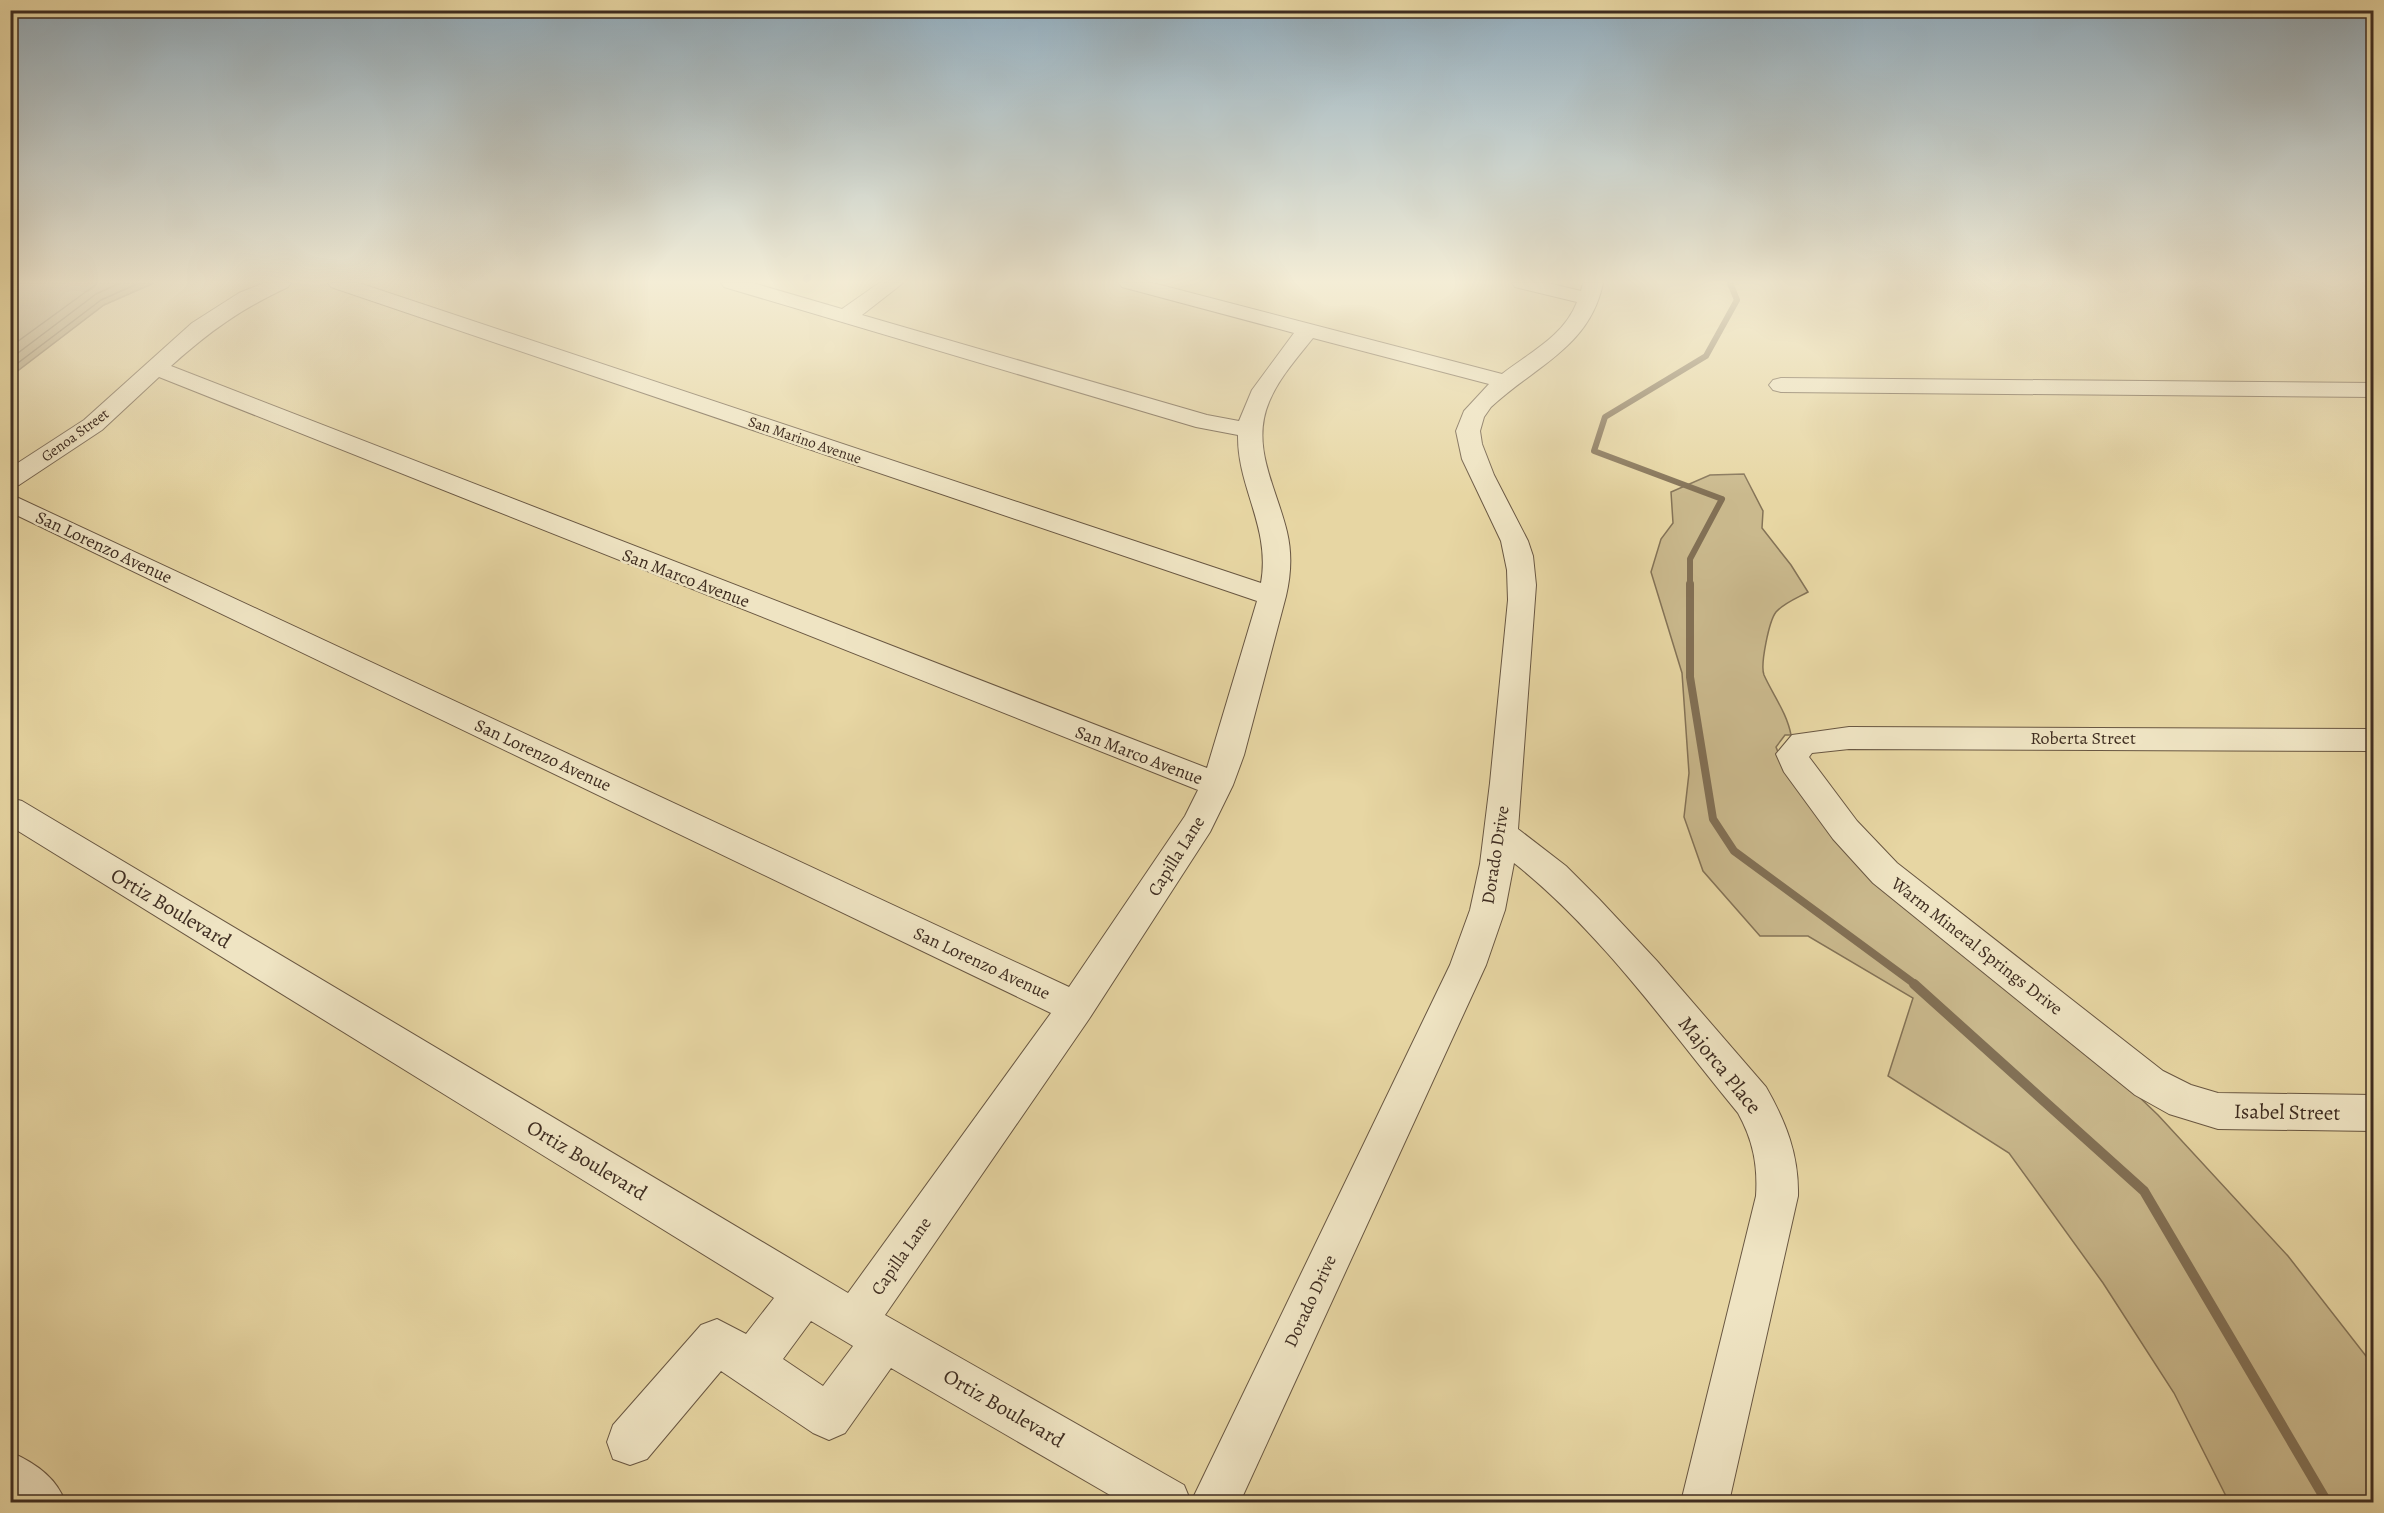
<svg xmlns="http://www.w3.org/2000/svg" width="2384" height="1513" font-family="Alegreya,serif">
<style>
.green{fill:#cab98d;stroke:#847357;stroke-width:1.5}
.water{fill:#ae9d77;stroke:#827055;stroke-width:1.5}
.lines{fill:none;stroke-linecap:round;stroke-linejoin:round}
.shore{stroke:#76654c;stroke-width:1.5}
.stream-far2{stroke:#827055;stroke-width:6}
.stream-far1{stroke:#827055;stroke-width:8}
.stream{stroke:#827055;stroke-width:10}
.minor-casing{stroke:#695742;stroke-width:2}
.minor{fill:#efe4c3;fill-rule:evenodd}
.labels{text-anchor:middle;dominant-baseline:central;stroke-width:5;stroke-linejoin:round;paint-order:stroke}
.far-street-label{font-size:15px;fill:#3f2d21;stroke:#efe4c3}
.street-label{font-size:18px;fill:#3f2d21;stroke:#efe4c3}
.near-street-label{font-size:21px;fill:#3f2d21;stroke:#efe4c3}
</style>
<rect width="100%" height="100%" fill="#e7d6a3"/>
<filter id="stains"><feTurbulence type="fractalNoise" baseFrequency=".00333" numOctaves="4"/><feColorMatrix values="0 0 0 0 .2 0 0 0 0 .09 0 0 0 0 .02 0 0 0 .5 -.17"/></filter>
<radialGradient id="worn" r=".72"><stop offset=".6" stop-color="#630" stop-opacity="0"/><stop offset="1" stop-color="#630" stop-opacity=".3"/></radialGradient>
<path class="green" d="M1744 474 1763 511 1762 528 1791 565 1808 592C1797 598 1784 603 1776 612 1769 621 1760 665 1764 675 1773 695 1787 713 1791 735H1785L1776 747 1778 752 2158 1115 2288 1256 2373 1365V1502H2229L2174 1393 2103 1283 2009 1153 1888 1076 1913 998 1808 936H1760L1703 871 1684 817 1689 773 1682 673 1651 572 1661 539 1673 523 1671 492 1710 475Z"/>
<path class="water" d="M11 283H154L104 305 11 376Z"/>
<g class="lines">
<path class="shore" d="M10 347 98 283
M10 359 96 294 120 283
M10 369 101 300 139 283"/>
<path class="stream-far2" d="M1690 586V559L1722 499 1594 451 1605 417 1706 356 1737 300 1730 283"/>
<path class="stream-far1" d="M1690 584V677L1713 819 1734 851 1916 985"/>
<path class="stream" d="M1914 984 2144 1191 2327 1502"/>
<defs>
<path id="minor" d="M264 283H291L288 287C241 309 210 331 171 366L1207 768 1257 601 331 287 328 283H359L1261 583C1271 528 1237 487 1238 435L1196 427 724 287 721 283H753L842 309 879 283H903L862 315 1207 415 1239 421 1252 390 1294 333 1122 287 1119 283H1153L1502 374C1529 353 1564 336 1577 302L1515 287 1512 283H1548L1581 291 1583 283H1603C1590 347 1535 366 1491 407L1484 417 1480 431 1482 444 1494 475 1528 541 1533 556 1536 585 1518 829 1566 866 1599 899 1657 961 1766 1087C1786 1122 1799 1155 1798 1196L1729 1502H1681L1756 1196C1758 1165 1753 1140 1738 1113 1668 1028 1600 931 1514 863L1505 910 1486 965 1240 1502H1122L891 1368 845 1433 829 1440 813 1433 721 1371 647 1459 630 1465 613 1459 607 1442 613 1425 701 1325 717 1319 746 1334 774 1298 10 826V798L22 801 848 1293 1051 1013 10 512V494L1069 987 1185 816 1198 790 159 377 102 430 19 485 10 487V468L84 420 192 323 239 293ZM1313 338 1489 384 1464 411 1456 431 1462 459 1501 541 1507 570 1508 600 1490 783 1480 864 1470 910 1450 965 1191 1502 1184 1485 885 1315 1089 1019 1210 832 1233 785 1244 755 1286 596C1291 575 1292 553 1287 532 1277 489 1250 447 1269 402 1279 378 1297 358 1313 338ZM811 1321 853 1346 823 1386 783 1359Z
M2363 283H2374V289L2366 287Z
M1781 378 2374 383V397L1781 392 1773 390 1769 385 1773 380Z
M1849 727 2374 729V751L1849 749 1812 753 1809 757 1857 821 1897 863 2163 1071 2191 1085 2218 1093 2374 1095V1131L2218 1129 2169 1114 2135 1095 1873 883 1833 839 1784 772 1776 754 1792 735Z
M10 1452C34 1462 57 1478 65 1502H10Z"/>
</defs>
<use href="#minor" class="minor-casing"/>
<use href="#minor" class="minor"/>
</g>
<linearGradient id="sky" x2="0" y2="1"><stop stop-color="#91abbb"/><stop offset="0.57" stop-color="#f4edd6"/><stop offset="1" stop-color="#f4edd6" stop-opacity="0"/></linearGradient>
<rect width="2384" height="495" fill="url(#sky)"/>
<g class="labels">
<g class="far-street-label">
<text transform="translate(75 435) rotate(-36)">Genoa Street</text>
<text transform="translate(805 440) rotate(19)">San Marino Avenue</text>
</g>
<g class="street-label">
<text transform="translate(104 547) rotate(25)">San Lorenzo Avenue</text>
<text transform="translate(686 578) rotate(21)">San Marco Avenue</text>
<text x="2083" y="738">Roberta Street</text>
<text transform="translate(543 755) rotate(25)">San Lorenzo Avenue</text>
<text transform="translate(1139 755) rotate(21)">San Marco Avenue</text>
<text transform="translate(1495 855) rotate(-81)">Dorado Drive</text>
<text transform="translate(1176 856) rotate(-58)">Capilla Lane</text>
<text transform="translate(1977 946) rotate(38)">Warm Mineral Springs Drive</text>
<text transform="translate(982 963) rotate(25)">San Lorenzo Avenue</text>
<text transform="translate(901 1256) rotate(-55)">Capilla Lane</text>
<text transform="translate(1310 1301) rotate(-65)">Dorado Drive</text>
</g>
<g class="near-street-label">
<text transform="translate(171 908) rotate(31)">Ortiz Boulevard</text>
<text transform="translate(1720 1065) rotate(51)">Majorca Place</text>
<text transform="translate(2287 1112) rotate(1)">Isabel Street</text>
<text transform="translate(587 1160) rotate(31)">Ortiz Boulevard</text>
<text transform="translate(1004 1408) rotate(30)">Ortiz Boulevard</text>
</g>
</g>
<rect width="2384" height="1513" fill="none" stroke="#e7d6a3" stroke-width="36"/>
<rect x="12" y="12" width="2360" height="1489" fill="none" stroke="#3f2d21" stroke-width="3"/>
<rect x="18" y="18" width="2348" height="1477" fill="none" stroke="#3f2d21" stroke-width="1.5"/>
<rect width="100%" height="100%" filter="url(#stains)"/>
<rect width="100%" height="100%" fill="url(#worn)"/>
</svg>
